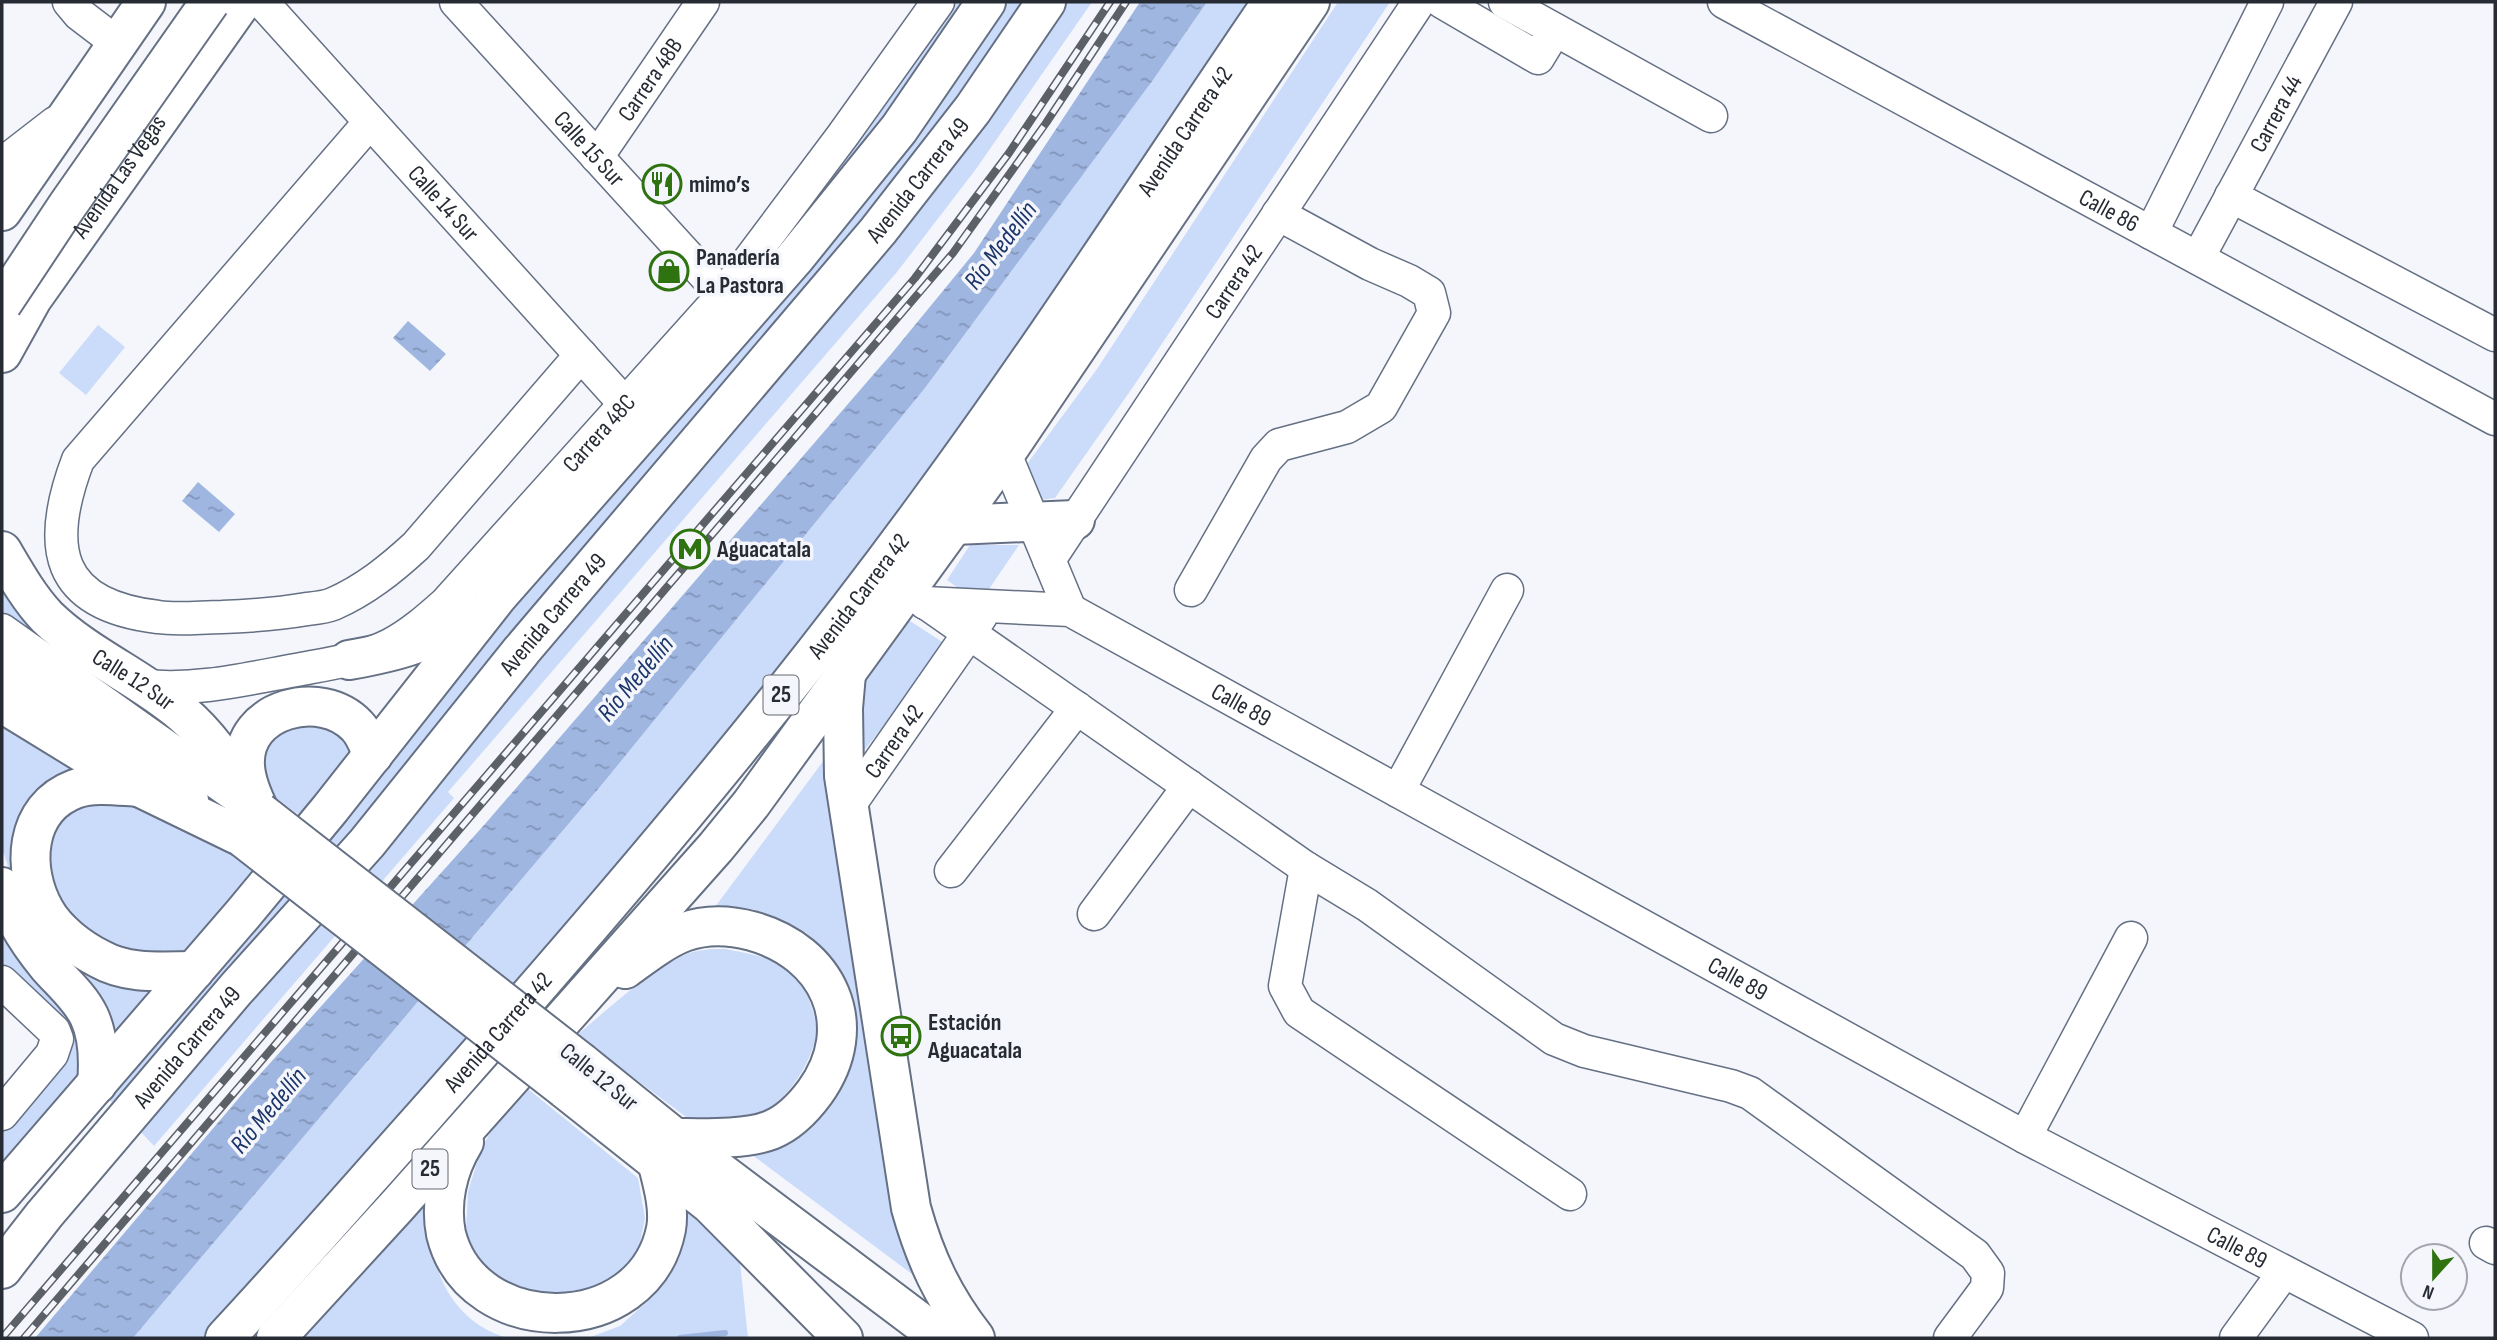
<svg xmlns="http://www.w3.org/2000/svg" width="2497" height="1340" font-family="'Sofia Sans Condensed',sans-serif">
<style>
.green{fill:#cbdbfa}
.water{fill:url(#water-ripples)}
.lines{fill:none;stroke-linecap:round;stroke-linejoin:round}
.stream{stroke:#9fb6e1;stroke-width:6}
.minor-casing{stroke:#657084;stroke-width:35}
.major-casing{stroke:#657084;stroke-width:42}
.highway-casing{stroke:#657084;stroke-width:42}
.minor{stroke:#fff;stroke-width:32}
.major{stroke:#fff;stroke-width:38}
.highway{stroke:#fff;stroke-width:38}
.rail-casing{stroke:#5c6067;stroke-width:8}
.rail{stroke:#f4f6fb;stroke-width:5;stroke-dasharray:16;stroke-linecap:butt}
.major-bridge-casing{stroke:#657084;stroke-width:42;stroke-linecap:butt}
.major-bridge{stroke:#fff;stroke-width:38}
.labels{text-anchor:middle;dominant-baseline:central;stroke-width:7;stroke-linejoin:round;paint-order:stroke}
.shield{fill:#f4f6fb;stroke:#646970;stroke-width:2}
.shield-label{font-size:23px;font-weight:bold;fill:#272c34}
.street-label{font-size:24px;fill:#272c34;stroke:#f4f6fb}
.poi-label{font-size:24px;font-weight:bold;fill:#272c34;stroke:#f4f6fb;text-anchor:start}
.water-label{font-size:26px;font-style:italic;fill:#1d366a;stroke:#f4f6fb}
</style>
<defs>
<pattern id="water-ripples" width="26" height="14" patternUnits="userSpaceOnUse" patternTransform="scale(1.75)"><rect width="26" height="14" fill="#9fb6e1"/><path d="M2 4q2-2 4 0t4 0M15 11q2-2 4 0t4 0" fill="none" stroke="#8294b7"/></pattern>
</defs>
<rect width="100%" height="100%" fill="#f4f6fb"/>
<path class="green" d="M955 2H960L896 105 828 198 539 514 896 85Z
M1005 2H1033L996 59 345 844 119 1110 106 1096 483 641Z
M1062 2H1092L976 169 897 272 448 792 454 798 154 1146 138 1129Z
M1207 2H1258L1121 209 711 768 209 1338H133L604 782 925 388 1153 80Z
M1338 2H1390L1133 387 1055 498 1040 500 1024 481 1027 464 1097 369Z
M98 325 125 347 86 395 59 373Z
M970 545H1019L989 589 962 591 947 580Z
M2 578 155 708 211 762 2 617Z
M907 619 947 645 863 752 862 682Z
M2 715 81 767 32 803 14 831 12 879 2 848Z
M302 721 326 724 362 747 306 820 266 791 259 771 267 744 281 729Z
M827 756 928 1286 751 1154 804 1131 838 1095 848 1070 833 964 821 946 805 932 753 909 715 907Z
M128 793 212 838 257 875 185 956 117 955 81 934 39 876 58 818 89 799Z
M2 922 82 1025 89 1070 2 1168V1129L61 1059 2 968Z
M45 930 163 987 111 1052Z
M726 949C748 954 779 957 795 976 808 990 820 1023 815 1041 807 1069 787 1100 761 1113 741 1123 720 1124 698 1126L577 1035C608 1009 647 973 682 956 696 949 711 949 726 949Z
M528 1089 638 1178 645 1218 639 1248 614 1288 520 1301 471 1256 466 1230 468 1191 482 1147 501 1114Z
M435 1185C434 1202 429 1222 431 1240 437 1286 461 1324 507 1338H300Z
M681 1206 739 1253 748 1338H588L620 1326 652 1297 673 1262Z"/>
<path class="water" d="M1140 2H1207L1153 80 925 388 604 782 133 1338H35L244 1092 485 824 892 353 974 253Z
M408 321 446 354 430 371 393 338Z
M198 482 235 514 219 532 182 501Z"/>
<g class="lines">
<path class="stream" d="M680 1338 725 1333"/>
<defs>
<g id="minor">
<path d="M69 2 79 14 117 43"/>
<path id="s1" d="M262 2 625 404"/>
<path id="s2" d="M456 2 723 295"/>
<path d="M1442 2 1538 58 1555 30"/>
<path d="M1505 2 1711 116"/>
<path id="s3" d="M1724 2 2495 419"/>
<path d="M370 122 78 460C45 547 55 605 158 617 178 620 201 617 222 617 251 616 278 614 307 609 316 608 326 607 333 604 365 590 391 569 416 546L581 355"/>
<path id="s4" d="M597 157 703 2"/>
<path d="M2 164 55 123"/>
<path d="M2231 196 2495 335"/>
<path d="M2151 233 2267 2"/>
<path id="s5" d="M2198 258 2336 2"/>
<path d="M1005 454 1070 610"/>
<path id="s6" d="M1049 560 1419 2"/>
<path d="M1191 590 1266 459 1279 445 1347 427 1381 407 1434 313 1429 293 1409 281 1370 264 1278 214"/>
<path id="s7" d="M925 603 1070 610 2025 1137 2412 1338"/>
<path d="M926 603 1306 868 1367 905 1554 1039 1584 1051 1731 1086 1750 1093 1975 1255 1988 1273 1987 1288 1950 1338"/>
<path d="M2 630 250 806"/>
<path d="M2 665 125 750 192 800"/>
<path id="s8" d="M146 686C197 691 246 679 296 670 327 664 360 660 390 645 411 634 428 619 446 603L723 295 843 135 938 2"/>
<path d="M1398 791 1507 590"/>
<path id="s9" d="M848 807 981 616"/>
<path d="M1306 868 1285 986 1299 1012 1570 1194"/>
<path d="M951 871 1077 708"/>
<path d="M1094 914 1189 786"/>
<path d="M2 982 54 1031 57 1039 52 1054 2 1114"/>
<path d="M2025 1137 2131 938"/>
<path d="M2486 1243 2495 1248"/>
<path d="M2236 1338 2284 1272"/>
</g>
<g id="major">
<path d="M2 211 146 2"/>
<path id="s10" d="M2 353 32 299 242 2"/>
<path id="s11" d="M2 551C15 573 29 598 47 617 87 656 140 677 182 713 212 738 233 773 255 805"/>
<path d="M2 703 139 787 242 837"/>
<path d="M582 1063 675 1138 941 1338"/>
<path d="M565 1089 710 1204 843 1338"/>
</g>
<g id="highway">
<path d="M954 525 1075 520"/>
<path d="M349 660C400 651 429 643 472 614"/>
<path d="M846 674 843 708 844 776 911 1208C925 1258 943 1297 975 1338"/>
<path d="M139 787C119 786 94 782 75 789 24 808 21 869 45 911 56 931 80 949 100 959 128 975 164 971 194 971"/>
<path d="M260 812C253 798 246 783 245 766 241 708 322 688 357 726 365 734 368 745 373 755"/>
<path d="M2 887C12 916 28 942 48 966 61 981 80 997 89 1016 99 1037 99 1061 97 1084"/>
<path d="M625 969C643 956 663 940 684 932 706 924 730 925 752 931 828 952 863 1025 815 1092 804 1107 788 1123 771 1130 746 1140 701 1138 675 1138"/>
<path d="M464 1142C447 1170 440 1203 446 1234 472 1340 644 1340 666 1229 670 1207 662 1182 657 1161"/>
<path d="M2 1193 243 914 330 809 497 597 794 259 899 129 986 2"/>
<path id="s12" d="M2 1269 44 1215 236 989 367 843 522 650 878 231 973 109 1046 2"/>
<path id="s13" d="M225 1338C293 1265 358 1190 425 1115 600 917 773 716 929 502 1049 339 1158 169 1272 2"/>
<path d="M276 1338 397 1206 716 847 751 804 1005 454 1310 2"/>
</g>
</defs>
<use href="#minor" class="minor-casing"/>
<use href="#major" class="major-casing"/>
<use href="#highway" class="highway-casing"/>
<use href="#minor" class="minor"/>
<use href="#major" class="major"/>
<use href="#highway" class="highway"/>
<defs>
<path id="rail" d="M2 1338 915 278 1009 153 1110 2
M24 1338 953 253 1046 123 1126 2"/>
</defs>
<use href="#rail" class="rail-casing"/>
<use href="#rail" class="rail"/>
<defs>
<path id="major-bridge" d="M2 304 67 206 210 2
M260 812 582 1063
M242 837 565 1089"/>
</defs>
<use href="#major-bridge" class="major-bridge-casing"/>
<use href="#major-bridge" class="major-bridge"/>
</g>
<defs>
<symbol id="restaurant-ring" viewBox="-11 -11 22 22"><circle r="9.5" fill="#f4f6fb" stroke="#2f7311" stroke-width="1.5"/><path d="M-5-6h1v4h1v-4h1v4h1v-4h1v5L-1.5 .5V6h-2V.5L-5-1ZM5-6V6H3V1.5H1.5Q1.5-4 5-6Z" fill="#2f7311"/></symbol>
<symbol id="shop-ring" viewBox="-11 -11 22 22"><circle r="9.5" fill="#f4f6fb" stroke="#2f7311" stroke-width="1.5"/><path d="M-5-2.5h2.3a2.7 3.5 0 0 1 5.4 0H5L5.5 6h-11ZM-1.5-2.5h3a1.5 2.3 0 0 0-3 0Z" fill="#2f7311"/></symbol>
<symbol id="metro-ring" viewBox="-11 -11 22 22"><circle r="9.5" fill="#f4f6fb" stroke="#2f7311" stroke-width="1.5"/><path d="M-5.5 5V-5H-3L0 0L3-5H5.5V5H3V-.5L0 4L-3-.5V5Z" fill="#2f7311"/></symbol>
<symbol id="bus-ring" viewBox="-11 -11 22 22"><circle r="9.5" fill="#f4f6fb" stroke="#2f7311" stroke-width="1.5"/><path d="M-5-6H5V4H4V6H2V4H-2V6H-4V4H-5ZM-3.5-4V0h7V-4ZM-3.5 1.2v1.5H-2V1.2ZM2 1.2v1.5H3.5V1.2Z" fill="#2f7311"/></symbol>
</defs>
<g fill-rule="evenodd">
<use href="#restaurant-ring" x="640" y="162" width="44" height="44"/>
<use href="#shop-ring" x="647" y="249" width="44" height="44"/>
<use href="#metro-ring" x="668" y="527" width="44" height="44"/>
<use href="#bus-ring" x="879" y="1014" width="44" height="44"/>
</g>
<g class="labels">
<g class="shield">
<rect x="763.5" y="675.5" width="35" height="39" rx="5"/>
<rect x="412.5" y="1149.5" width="35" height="39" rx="5"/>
</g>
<g class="shield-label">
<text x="781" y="695">25</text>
<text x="430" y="1169">25</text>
</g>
<g class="street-label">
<text stroke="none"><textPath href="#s4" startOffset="94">Carrera 48B</textPath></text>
<text stroke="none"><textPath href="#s5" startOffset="164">Carrera 44</textPath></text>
<text stroke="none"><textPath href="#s13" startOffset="1544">Avenida Carrera 42</textPath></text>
<text stroke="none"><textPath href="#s2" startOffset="198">Calle 15 Sur</textPath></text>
<text stroke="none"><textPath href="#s10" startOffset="212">Avenida Las Vegas</textPath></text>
<text stroke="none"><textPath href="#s12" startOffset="1423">Avenida Carrera 49</textPath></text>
<text stroke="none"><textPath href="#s1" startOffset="271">Calle 14 Sur</textPath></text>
<text stroke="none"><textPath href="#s3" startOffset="438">Calle 86</textPath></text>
<text stroke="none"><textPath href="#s6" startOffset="334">Carrera 42</textPath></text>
<text stroke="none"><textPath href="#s8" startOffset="548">Carrera 48C</textPath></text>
<text stroke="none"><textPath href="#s13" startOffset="976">Avenida Carrera 42</textPath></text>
<text stroke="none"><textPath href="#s12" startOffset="856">Avenida Carrera 49</textPath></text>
<text stroke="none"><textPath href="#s11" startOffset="187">Calle 12 Sur</textPath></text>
<text stroke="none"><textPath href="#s7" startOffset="341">Calle 89</textPath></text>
<text stroke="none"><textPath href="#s9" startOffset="80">Carrera 42</textPath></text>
<text stroke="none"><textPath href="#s7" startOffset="908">Calle 89</textPath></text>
<text stroke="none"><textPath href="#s13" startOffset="410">Avenida Carrera 42</textPath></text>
<text stroke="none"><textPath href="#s12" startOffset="289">Avenida Carrera 49</textPath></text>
<text transform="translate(599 1077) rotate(39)">Calle 12 Sur</text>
<text stroke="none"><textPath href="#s7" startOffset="1475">Calle 89</textPath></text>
</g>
<g class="poi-label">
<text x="689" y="184">mimo’s</text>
<text x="696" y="257">Panadería<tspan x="696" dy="28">La Pastora</tspan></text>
<text x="717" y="549">Aguacatala</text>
<text x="928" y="1022">Estación<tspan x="928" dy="28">Aguacatala</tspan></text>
</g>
<g class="water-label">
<text transform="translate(1001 246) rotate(-53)">Río Medellín</text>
<text transform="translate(636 679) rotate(-50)">Río Medellín</text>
<text transform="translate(269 1111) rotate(-50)">Río Medellín</text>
</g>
</g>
<rect width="2497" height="1340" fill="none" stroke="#272c34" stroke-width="7"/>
<g transform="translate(2434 1277) rotate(201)"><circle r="33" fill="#f4f6fb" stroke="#a2a5ab" stroke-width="2"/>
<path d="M0-5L12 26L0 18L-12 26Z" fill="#2f7311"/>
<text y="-10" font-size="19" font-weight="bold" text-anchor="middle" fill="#272c34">N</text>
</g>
</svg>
